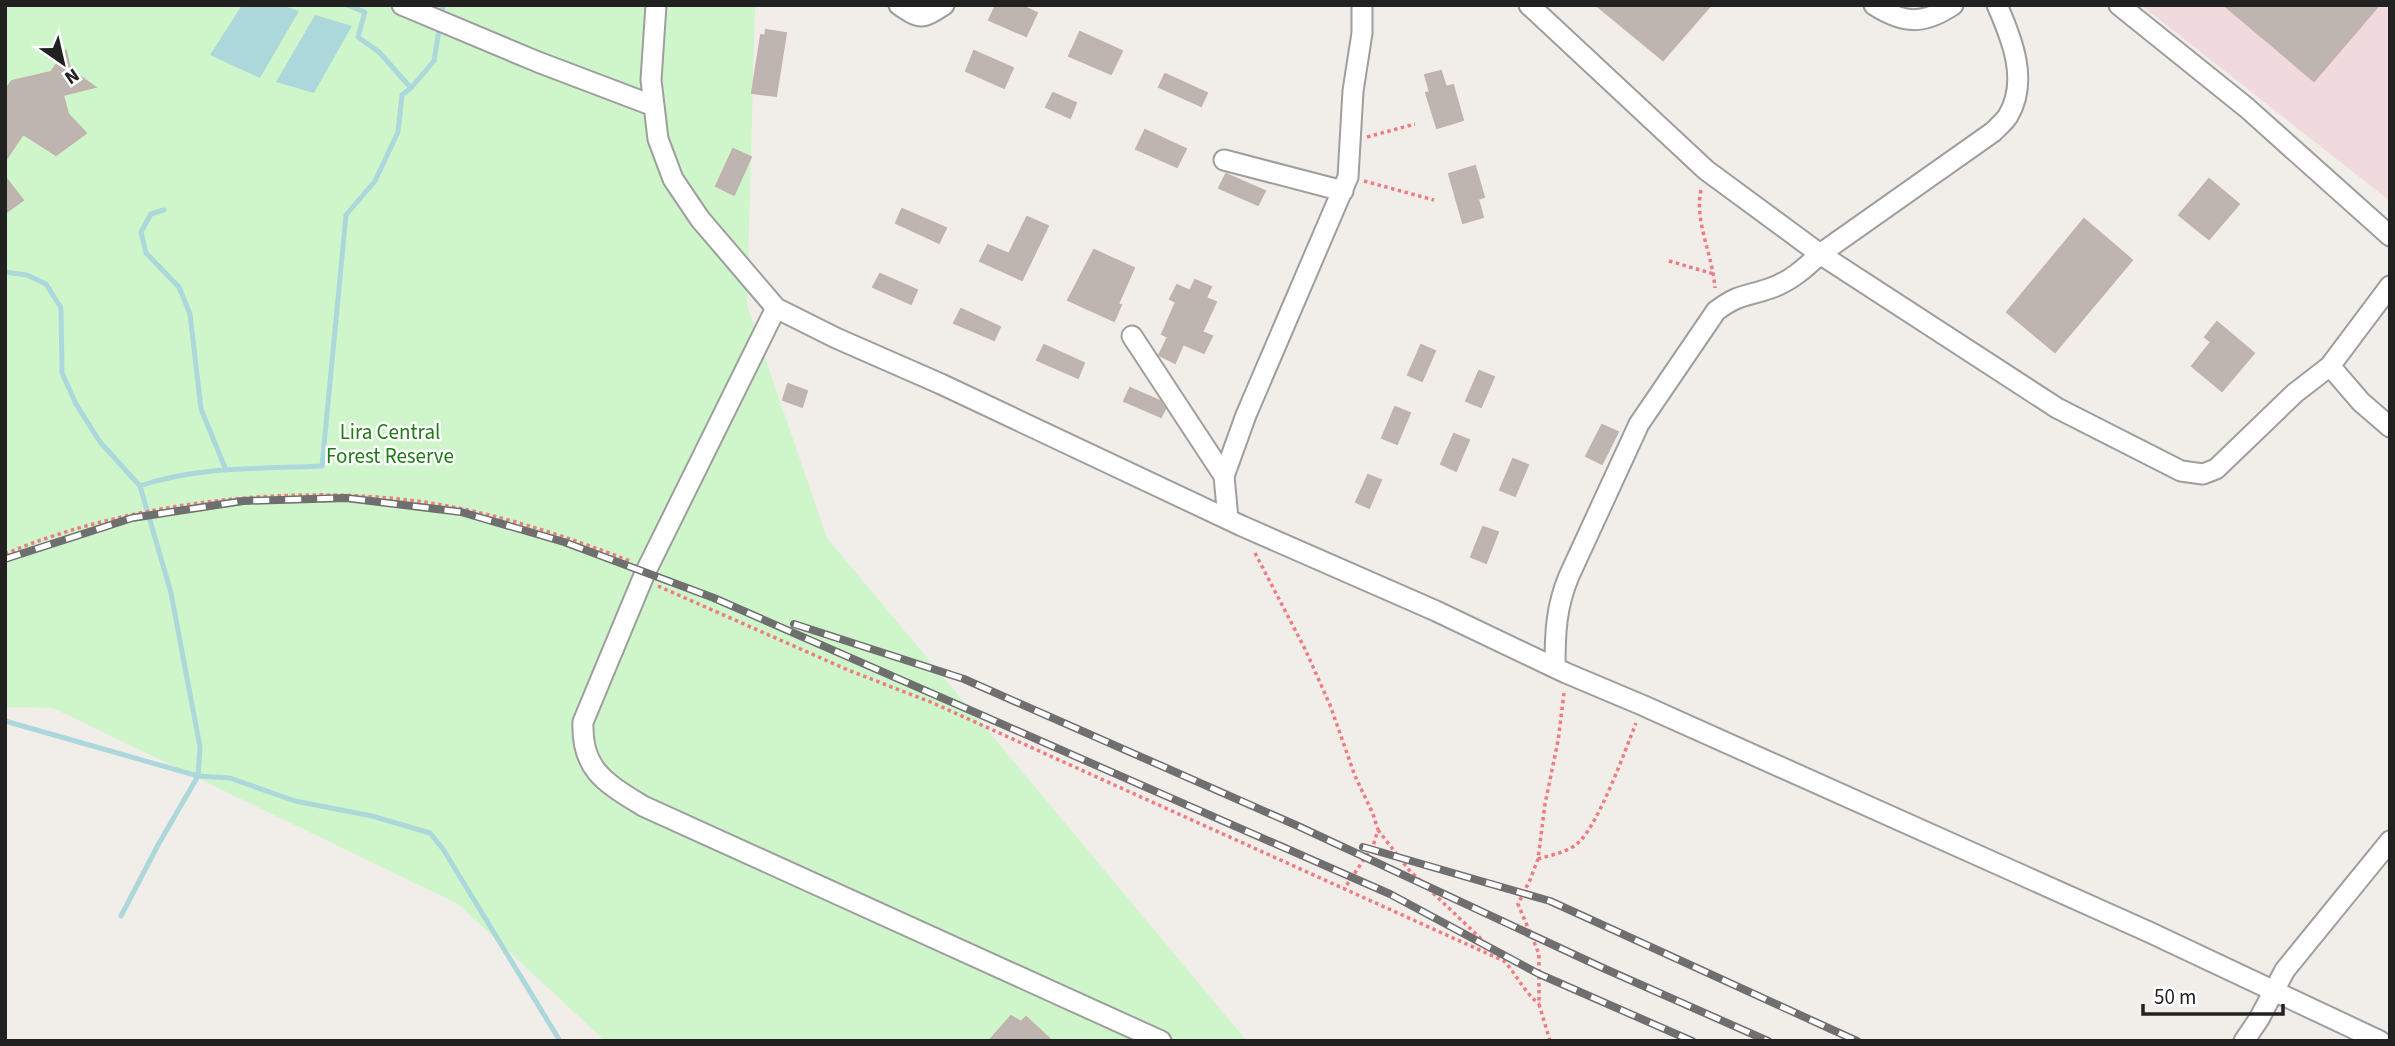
<svg xmlns="http://www.w3.org/2000/svg" width="2395" height="1046" font-family="'Source Sans 3',sans-serif">
<style>
.commercial{fill:#f0dadd}
.park{fill:#cef6ca}
.water{fill:#add8db}
.lines{fill:none;stroke-linecap:round;stroke-linejoin:round}
.stream{stroke:#add8db;stroke-width:5}
.building{fill:#beb5b1;stroke:#c1b2ac;stroke-width:2}
.minor-casing{stroke:#9e9e9e;stroke-width:23}
.path{stroke:#f07b83;stroke-width:3.5;stroke-dasharray:3.5 3.5;stroke-linecap:butt}
.minor{stroke:#fff;stroke-width:19}
.rail-casing{stroke:#6f6f6f;stroke-width:8}
.rail{stroke:#fff;stroke-width:5;stroke-dasharray:16;stroke-linecap:butt}
.labels{text-anchor:middle;dominant-baseline:central;stroke-width:5;stroke-linejoin:round;paint-order:stroke}
.park-label{font-size:21px;fill:#1e7a15;stroke:#fff}
</style>
<rect width="100%" height="100%" fill="#f1ede9"/>
<path class="commercial" d="M2141 5H2390V201Z"/>
<path class="park" d="M5 5H755L747 305 827 538 1247 1041H605L458 904 53 708 5 707Z"/>
<path class="water" d="M242 5H281L299 11 260 78 210 55Z
M315 15 352 26 314 93 276 82Z"/>
<g class="lines">
<path class="stream" d="M347 5 365 12 358 37 379 52 411 88
M164 210 151 214 141 232 146 253 179 287 190 314 201 409 226 470
M5 272 27 275 46 284 61 308 62 373 76 404 100 442 140 486
M5 721 198 776 230 778 295 801 372 816 430 833 443 849 560 1041
M121 916 158 845 198 776 200 747 171 593 140 486C197 466 262 469 322 466L346 215 375 181 398 132 402 95 411 88 434 61 443 5"/>
</g>
<path class="building" d="M996 5H1020L1037 13 1026 36 989 20Z
M1596 5H1711L1663 60Z
M2224 5H2379L2314 81Z
M766 30 786 33 776 96 752 93 761 35 765 36Z
M1080 32 1122 51 1111 74 1069 56Z
M66 51 70 69 95 87 63 95 68 114 86 133 56 155 23 134 5 161V90L12 81 51 72Z
M974 51 1013 68 1004 88 966 71Z
M1441 71 1446 87 1453 85 1463 120 1437 128 1426 93 1430 92 1425 75Z
M1165 74 1207 93 1201 106 1159 87Z
M1053 93 1076 103 1070 118 1046 107Z
M1145 130 1186 149 1177 167 1136 149Z
M733 149 751 157 734 195 716 186Z
M1475 166 1484 197 1478 199 1483 217 1463 223 1449 174Z
M1226 174 1265 191 1258 205 1219 188Z
M5 177 23 200 5 213Z
M2209 179 2239 204 2209 239 2179 215Z
M902 209 946 228 939 243 896 223Z
M1027 217 1048 226 1022 280 980 261 988 245 1009 254Z
M2084 219 2132 260 2055 352 2007 312Z
M1094 250 1134 268 1118 304 1121 305 1114 321 1068 300Z
M880 274 917 290 911 304 873 287Z
M1195 280 1211 287 1206 298 1216 302 1202 332 1212 336 1204 353 1183 344 1175 363 1159 355 1168 337 1162 334 1176 302 1170 299 1177 285 1190 291Z
M961 309 1000 327 994 340 954 323Z
M2217 322 2254 353 2222 391 2192 366 2211 342 2205 337Z
M1044 345 1084 363 1078 378 1037 360Z
M1421 345 1435 351 1422 381 1408 375Z
M1479 371 1494 377 1481 407 1466 401Z
M788 384 807 391 802 407 783 400Z
M1130 388 1160 401 1165 409 1161 417 1124 401Z
M1395 407 1410 413 1397 444 1382 438Z
M1602 425 1618 432 1602 464 1586 456Z
M1454 434 1469 440 1456 471 1441 464Z
M1513 459 1528 465 1515 496 1500 490Z
M1368 475 1381 480 1369 508 1356 502Z
M1483 527 1498 532 1486 563 1471 557Z
M1011 1016 1021 1022 1026 1017 1052 1041H989Z"/>
<g class="lines">
<defs>
<path id="minor" d="M402 5 538 62 654 106
M656 5 651 80 658 139 673 179 700 219 776 308 836 338 941 384 1242 526 1436 611 1566 673 1642 705 2149 932 2380 1041
M899 5C921 20 922 19 944 5
M1529 5 1706 170 1820 254 2057 408 2181 471 2203 474 2216 469 2295 393 2330 366
M1874 5C1904 24 1923 25 1953 5
M2119 5 2247 108 2390 236
M1224 160 1343 191
M2390 286 2330 366 2361 402 2390 427
M776 308 645 573 583 722C581 770 606 783 643 806L1161 1041
M1132 336 1224 476 1228 519
M1224 476 1246 415 1348 177 1353 91 1362 33V5
M1555 667C1555 633 1556 607 1569 576L1639 424 1716 311C1740 293 1746 297 1771 288 1791 281 1805 268 1820 254L1993 132C1998 127 2004 122 2008 116 2029 81 2012 39 1997 5
M2244 1041 2259 1019 2285 970 2390 841"/>
</defs>
<use href="#minor" class="minor-casing"/>
<path class="path" d="M1367 137 1415 124
M1364 181 1434 200
M1701 190C1694 221 1713 256 1715 288
M1669 261 1714 274
M1255 553 1305 649 1330 705 1355 776 1373 814 1378 830 1373 846 1344 889
M5 554C137 498 323 479 463 509 520 521 576 540 630 561
M658 586 848 670 933 703 1504 961C1517 975 1524 992 1539 1004
M1378 830 1409 870 1500 957
M1538 859C1551 855 1569 852 1579 842 1599 823 1625 751 1636 723
M1550 1041 1539 1004V954L1518 904 1530 880 1538 859 1545 804 1558 741 1564 693"/>
<use href="#minor" class="minor"/>
<defs>
<path id="rail" d="M5 559 132 518 243 501 346 498 461 512 564 542 714 598 1390 894 1539 974 1692 1041
M794 624 964 679 1298 826 1603 968 1768 1041
M1363 847 1550 901 1857 1041"/>
</defs>
<use href="#rail" class="rail-casing"/>
<use href="#rail" class="rail"/>
</g>
<g class="labels">
<g class="park-label">
<text x="390" y="432">Lira Central<tspan x="390" dy="24">Forest Reserve</tspan></text>
</g>
</g>
<rect width="2395" height="1046" fill="none" stroke="#212121" stroke-width="14"/>
<g transform="translate(63 63) rotate(146)" stroke="#ffffff" stroke-width="5" paint-order="stroke">
<path d="M0-5L12 26L0 18L-12 26Z" fill="#212121"/>
<text y="-10" font-size="19" font-weight="bold" text-anchor="middle" fill="#212121">N</text>
</g>
<path d="M2143 1004v10h140v-10" fill="none" stroke="#212121" stroke-width="3.5"/>
<text x="2154" y="1004" font-size="21" fill="#212121" stroke="#ffffff" stroke-width="5" paint-order="stroke">50 m</text>
</svg>
